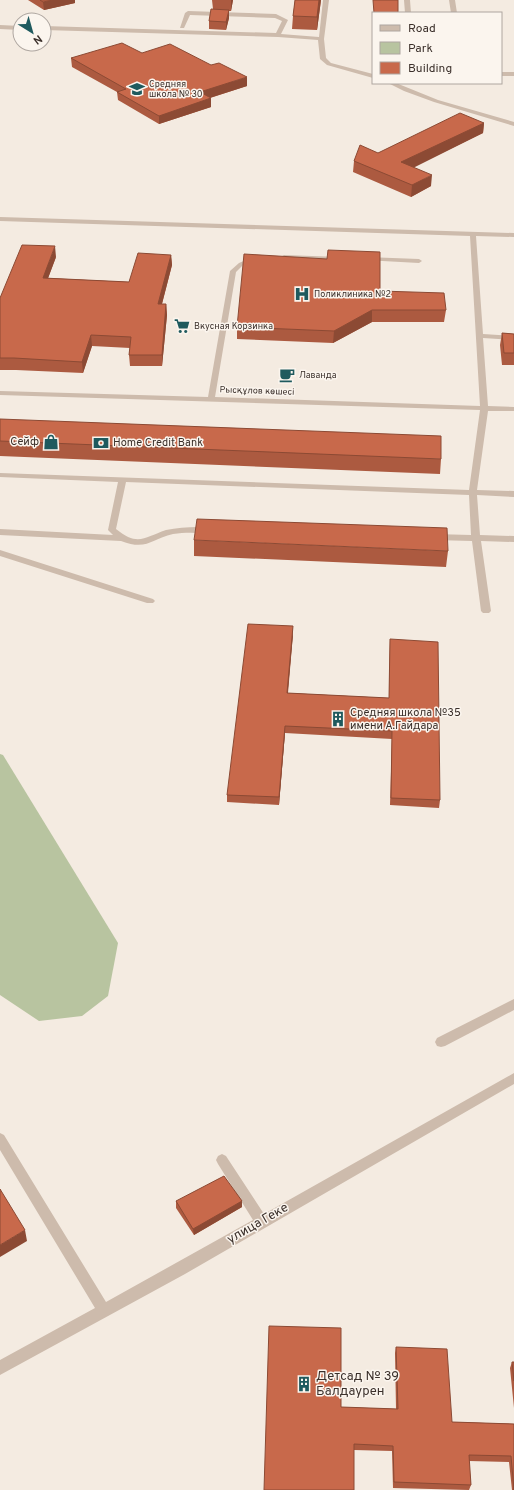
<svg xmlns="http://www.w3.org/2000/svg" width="514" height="1490" font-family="Overpass,sans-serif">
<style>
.green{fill:#b8c4a0}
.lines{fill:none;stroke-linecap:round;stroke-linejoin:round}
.minor{fill:#cdbbac;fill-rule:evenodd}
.wall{fill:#ac5a40}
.shaded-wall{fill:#8c4a34}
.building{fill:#c8694b;stroke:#8c4a34}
.labels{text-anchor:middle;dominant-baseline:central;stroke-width:3;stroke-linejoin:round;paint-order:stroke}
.far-poi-label{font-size:9px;fill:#3b302b;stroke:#fbf5ee;text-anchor:start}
.far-street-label{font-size:9px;fill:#3b302b;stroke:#fbf5ee}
.poi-label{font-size:11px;fill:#3b302b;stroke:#fbf5ee;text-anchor:start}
.near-street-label{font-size:13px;fill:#3b302b;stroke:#fbf5ee}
.near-poi-label{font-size:13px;fill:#3b302b;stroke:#fbf5ee;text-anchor:start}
</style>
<rect width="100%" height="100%" fill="#f4ebe1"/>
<path class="green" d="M0 754 3 755 118 943 108 996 82 1016 39 1021 0 995Z"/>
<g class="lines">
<path class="minor" d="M323 0H329L324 39 326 58 331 63 373 74V78L327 65 320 59 318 40 278 37 44 30V26L276 33 282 21 275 18 190 15 184 28H180L185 13 188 11 276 14 288 20 281 34 319 37Z
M404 0H410L411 13H405Z
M449 0H455L457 13H451Z
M0 25 20 26V30L0 29Z
M501 72H514V76H501Z
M388 83H396L438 100 514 122V126L434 102 404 91Z
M0 217 514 233V237L476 236 483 334 514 336V340L483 338 488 406 514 407V411H488L477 490 514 491V497L477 495 480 535 514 536V542L481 541 491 611 489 613H483L481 611 472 541 434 540 430 537 434 534 471 535 469 495 126 482 116 529C138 547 145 537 166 530 176 528 187 527 198 527 203 527 209 526 212 530L208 533C196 533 185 532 173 534 151 539 147 551 121 541L0 535V529L113 535 108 530 118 482 0 477V473L469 490 480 410 0 395V391L208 397 230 271 239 263 255 256 257 257V259L243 265 236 272 215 397 480 406 470 236 0 221Z
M284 255 340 257 343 259 340 261 282 258 281 257Z
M366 257 419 259 422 261 419 263 364 260 363 259Z
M0 550 153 599 155 601 153 603H147L0 556Z
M514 999V1010L445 1046 441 1047 437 1046 435 1042 437 1038Z
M514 1073V1084L185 1274 0 1375V1360L95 1308 0 1150V1133L4 1135 106 1302 253 1220 218 1164 216 1160 218 1156 222 1154 226 1156 264 1214Z"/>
</g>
<path class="wall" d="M28 0H75V3L44 10Z
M209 0H233L231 11H229V18L226 30 209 29V21L213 9 212 0Z
M295 0H321L317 30 292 29 293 16Z
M142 53 247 86 210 98 211 107 159 124 118 100 117 92 72 67 71 58Z
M484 123 483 133 413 167 431 186 411 197 353 172 354 161 378 153Z
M171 255 172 265 162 304H166L167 315 162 366H130L129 355 130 348 92 346 83 373 16 370H0V298L56 257 48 278 129 282Z
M380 291 446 310 444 322H372L333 343 237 339V327Z
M502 333 514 334V365H502L500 345Z
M0 419 441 459 440 474 0 456Z
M194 540 448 551 446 567 194 556Z
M293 634 288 693 389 698 390 639 440 800 439 808 390 805 392 739 285 733 279 805 227 802V795Z
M176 1201H242V1207L194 1235 176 1208Z
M396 1347 452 1422 514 1424V1490H512L509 1462 469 1461 471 1485 469 1490 393 1488 392 1451 354 1450 341 1407 396 1409 395 1353Z
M512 1362H514V1408L510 1368Z"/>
<path class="shaded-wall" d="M53 0H75V3L44 10 43 2Z
M231 0H233L231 11Z
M319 0H321L317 30V17Z
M229 10V18L226 30V22Z
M247 77V86L200 101V92Z
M211 98V107L159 124V116Z
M484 123 483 133 401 174V162Z
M432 175 431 186 411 197 412 185Z
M55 246 56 257 44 289 43 278Z
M171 255 172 265 159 315 158 304Z
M166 304 167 315 162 366V355Z
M372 310V322L333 343 334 331Z
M91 335 92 346 83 373 82 362Z
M293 626V634L287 700V693Z
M285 726V733L279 805V797Z
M242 1201V1207L194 1235 193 1229Z
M25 1230 27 1241 0 1257V1245Z"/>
<path class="building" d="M40 0H53L43 2Z
M295 0H319L317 17 293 16Z
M373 0H398V13H374Z
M211 9 229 10 226 22 209 21Z
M122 43 142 53 170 44 211 65 219 63 247 77 200 92 211 98 159 116 117 92 126 89 71 58Z
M460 113 484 123 401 162 432 175 412 185 354 161 360 145 378 153Z
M22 245 55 246 43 278 129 282 138 253 171 255 158 304H166L162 355H129L131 337 91 335 82 362 14 358H0V298Z
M328 250 380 252V291L444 293 446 310H372L334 331 237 327 244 254 327 259Z
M502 333 514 334V353H504Z
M0 419 441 436V459L0 441Z
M197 519 447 528 448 551 194 540Z
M248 624 293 626 287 693 389 698 390 639 438 642 440 800 391 798 392 731 285 726 279 797 227 795Z
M224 1176 242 1201 193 1229 176 1201Z
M0 1189 25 1230 0 1245Z
M269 1326 341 1328V1407L398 1409 396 1347 447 1349 452 1422 514 1424V1490L511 1456 469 1455 471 1485 394 1482 393 1446 354 1444V1490H264Z
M512 1362H514V1381Z"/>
<defs>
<symbol id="school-bare" viewBox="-9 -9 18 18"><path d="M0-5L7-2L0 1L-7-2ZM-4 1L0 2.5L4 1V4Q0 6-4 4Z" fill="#1f5a5e" stroke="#fbf5ee" stroke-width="2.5" paint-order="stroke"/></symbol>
<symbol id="hospital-bare" viewBox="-9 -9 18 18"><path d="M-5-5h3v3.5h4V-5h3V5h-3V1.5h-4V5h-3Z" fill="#1f5a5e" stroke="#fbf5ee" stroke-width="2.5" paint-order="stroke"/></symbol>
<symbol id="supermarket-bare" viewBox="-9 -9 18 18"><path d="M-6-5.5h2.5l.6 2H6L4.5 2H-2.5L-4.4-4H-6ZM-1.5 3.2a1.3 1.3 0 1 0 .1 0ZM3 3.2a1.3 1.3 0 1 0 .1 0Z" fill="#1f5a5e" stroke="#fbf5ee" stroke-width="2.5" paint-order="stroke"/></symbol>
<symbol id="cafe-bare" viewBox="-9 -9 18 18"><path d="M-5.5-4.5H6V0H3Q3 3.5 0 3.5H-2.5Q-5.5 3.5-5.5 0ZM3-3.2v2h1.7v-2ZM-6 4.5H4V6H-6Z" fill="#1f5a5e" stroke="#fbf5ee" stroke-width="2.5" paint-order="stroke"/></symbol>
<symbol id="shop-bare" viewBox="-9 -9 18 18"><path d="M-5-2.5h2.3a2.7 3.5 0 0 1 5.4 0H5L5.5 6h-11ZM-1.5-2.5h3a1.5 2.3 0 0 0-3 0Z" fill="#1f5a5e" stroke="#fbf5ee" stroke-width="2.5" paint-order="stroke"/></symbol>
<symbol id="bank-bare" viewBox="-9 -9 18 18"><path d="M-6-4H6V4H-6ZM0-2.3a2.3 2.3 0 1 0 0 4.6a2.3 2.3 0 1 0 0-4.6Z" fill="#1f5a5e" stroke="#fbf5ee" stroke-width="2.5" paint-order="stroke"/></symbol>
<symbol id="building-bare" viewBox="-9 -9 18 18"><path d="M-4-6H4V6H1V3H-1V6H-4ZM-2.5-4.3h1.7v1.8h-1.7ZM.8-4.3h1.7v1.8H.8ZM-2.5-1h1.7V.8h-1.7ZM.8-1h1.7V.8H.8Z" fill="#1f5a5e" stroke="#fbf5ee" stroke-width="2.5" paint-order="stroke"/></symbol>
</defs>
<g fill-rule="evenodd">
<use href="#school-bare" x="126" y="78" width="22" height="22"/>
<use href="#hospital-bare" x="291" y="283" width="22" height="22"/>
<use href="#supermarket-bare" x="171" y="315" width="22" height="22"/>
<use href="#cafe-bare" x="276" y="364" width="22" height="22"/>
<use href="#shop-bare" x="40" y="431" width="22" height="22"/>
<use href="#bank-bare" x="90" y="432" width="22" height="22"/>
<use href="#building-bare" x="327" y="708" width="22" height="22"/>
<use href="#building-bare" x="293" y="1373" width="22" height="22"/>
</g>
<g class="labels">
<g class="far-poi-label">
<text x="149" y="84">Средняя<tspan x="149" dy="10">школа № 30</tspan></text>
<text x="314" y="294">Поликлиника №2</text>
<text x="194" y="326">Вкусная Корзинка</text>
<text x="299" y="375">Лаванда</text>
</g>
<g class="far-street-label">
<text transform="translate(257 391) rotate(2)">Рысқұлов көшесі</text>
</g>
<g class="poi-label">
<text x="39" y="442" text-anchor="end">Сейф</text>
<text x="113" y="443">Home Credit Bank</text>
<text x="350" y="713">Средняя школа №35<tspan x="350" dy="13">имени А.Гайдара</tspan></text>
</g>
<g class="near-street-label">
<text transform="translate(258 1224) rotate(-30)">улица Геке</text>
</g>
<g class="near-poi-label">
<text x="316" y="1377">Детсад № 39<tspan x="316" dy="15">Балдаурен</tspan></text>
</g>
</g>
<rect x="372" y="12" width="130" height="72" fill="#fbf5ee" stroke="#aea6a0"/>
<rect x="380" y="25" width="20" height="6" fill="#cdbbac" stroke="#aea6a0"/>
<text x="408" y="32" font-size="12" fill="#3b302b">Road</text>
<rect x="380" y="42" width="20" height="12" fill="#b8c4a0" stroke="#aea6a0"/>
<text x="408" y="52" font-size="12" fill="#3b302b">Park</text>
<rect x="380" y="62" width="20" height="12" fill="#c8694b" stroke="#aea6a0"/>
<text x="408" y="72" font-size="12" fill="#3b302b">Building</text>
<g transform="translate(32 32) rotate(143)"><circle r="19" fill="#fbf5ee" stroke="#aea6a0"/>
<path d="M0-3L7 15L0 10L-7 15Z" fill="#1f5a5e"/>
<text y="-6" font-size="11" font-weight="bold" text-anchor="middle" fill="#3b302b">N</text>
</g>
</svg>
